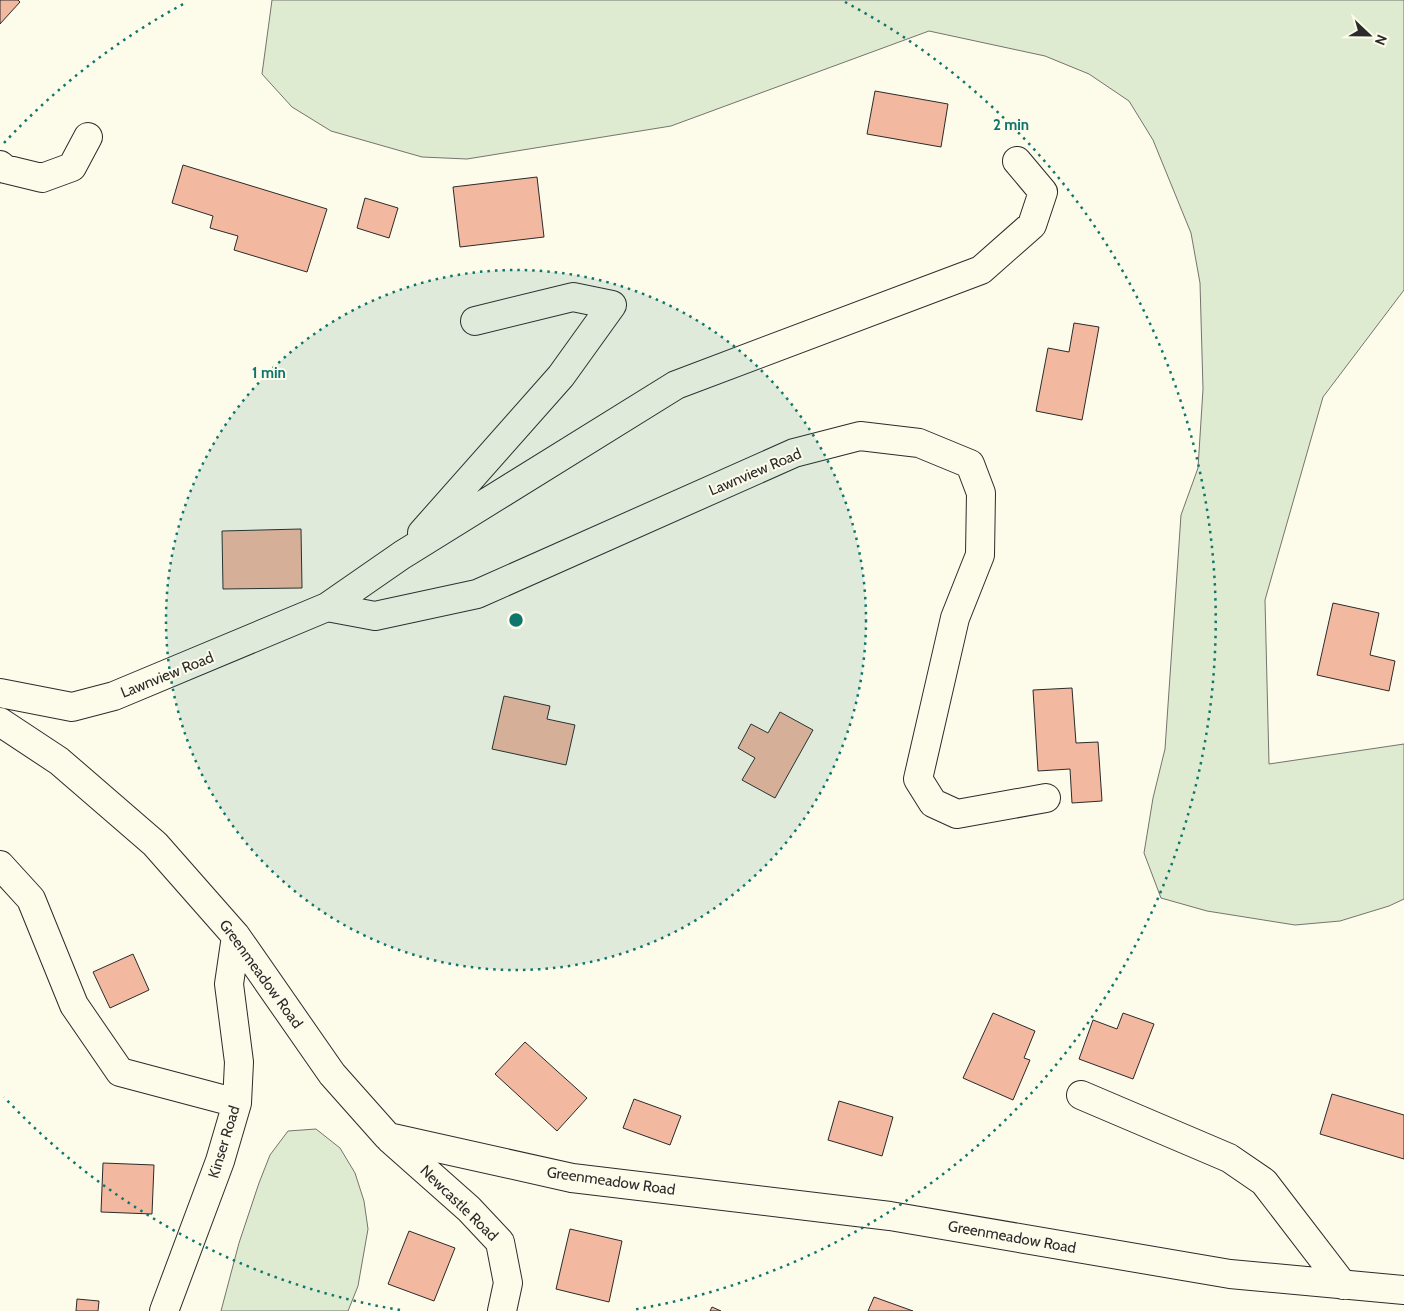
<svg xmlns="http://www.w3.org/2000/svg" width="1404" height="1311" font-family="Cabin,sans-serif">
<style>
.green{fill:#deebd1;stroke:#74746e}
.building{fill:#f2b8a0;stroke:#2b2b2b}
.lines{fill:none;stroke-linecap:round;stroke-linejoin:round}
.minor-casing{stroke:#2b2b2b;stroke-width:30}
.minor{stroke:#fdfbea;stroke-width:28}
.ring{fill:none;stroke:#0f766e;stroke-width:2.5;stroke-dasharray:2.5 5}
.labels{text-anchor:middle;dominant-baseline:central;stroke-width:4;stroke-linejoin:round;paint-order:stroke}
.street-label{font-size:15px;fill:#2b2b2b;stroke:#fdfbea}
.centre{fill:#0f766e;stroke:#fdfbea;stroke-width:2.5}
.ring-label{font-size:15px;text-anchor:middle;font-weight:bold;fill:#0f766e;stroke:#fdfbea;stroke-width:4;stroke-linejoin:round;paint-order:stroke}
</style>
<rect width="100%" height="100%" fill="#fdfbea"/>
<path class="green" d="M272 0H1404V290L1323 397 1265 600 1269 764 1404 744V899L1389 906 1340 921 1295 925 1207 911 1161 898 1144 853 1153 798 1165 749 1181 515 1198 468 1203 389 1200 283 1191 233 1153 140 1129 101 1089 74 1045 56 929 31 671 126 467 159 422 157 331 131 292 107 262 74Z
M316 1129 340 1148 355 1173 364 1201 368 1229 358 1286 348 1311H221L239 1243 259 1183 270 1155 288 1131Z"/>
<path class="building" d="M0 0H18L20 2 0 24Z
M875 91 948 104 941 147 867 134Z
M183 165 327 209 307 272 234 250 238 236 210 228 213 216 172 203Z
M537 177 544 237 460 247 453 187Z
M365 198 398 208 389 238 357 228Z
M1074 323 1099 327 1082 420 1036 411 1048 348 1069 352Z
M301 529 302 588 223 589 222 531Z
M1333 603 1379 613 1370 655 1395 661 1389 691 1317 675Z
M1072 688 1076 743 1098 742 1102 801 1072 803 1070 769 1038 771 1033 690Z
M504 696 550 706 547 719 575 725 566 765 492 749Z
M780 712 813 730 775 798 742 780 755 758 738 748 751 724 768 733Z
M133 954 149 990 110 1008 93 972Z
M993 1013 1035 1031 1024 1058 1030 1060 1013 1100 963 1078Z
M1123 1013 1154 1024 1133 1079 1079 1059 1093 1020 1117 1029Z
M525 1042 587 1098 557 1131 495 1074Z
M1332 1094 1404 1115V1159L1320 1134Z
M634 1099 681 1116 670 1145 623 1128Z
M839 1101 893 1117 882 1156 828 1140Z
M103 1163 154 1165 152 1214 101 1212Z
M570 1229 622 1241 609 1302 556 1289Z
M409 1231 455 1248 434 1301 388 1284Z
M874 1297 913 1311H868Z
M77 1299 99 1301 98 1311H76Z
M712 1307 721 1311H710Z"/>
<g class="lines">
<defs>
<path id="minor" d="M0 165 5 169 42 178 72 167 88 137
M422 533 561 376 612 305 573 297 475 321
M327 607 375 616 477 594 794 453 860 436 919 443 970 464 981 493 980 555 955 618 918 779 933 803 957 814 1046 798
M0 693 72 707 114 696 327 607 402 555 676 385 981 270 1032 225 1043 192 1017 161
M0 722 59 761 155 844 236 936 332 1074 388 1137 572 1178 890 1216 1230 1274 1404 1290
M0 865 31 899 74 1005 120 1072 237 1103
M1081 1095 1229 1158 1264 1182 1343 1285
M390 1139 469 1209 500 1242 508 1283 502 1311
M164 1311 220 1161 237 1103 239 1062 229 984 236 936"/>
</defs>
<use href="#minor" class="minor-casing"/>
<use href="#minor" class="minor"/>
</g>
<circle cx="516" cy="620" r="350" fill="#0f766e" fill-opacity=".12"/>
<g class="ring">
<circle cx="516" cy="620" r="350"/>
<path d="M400 1310A700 700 0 0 1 4 1097M4 143A700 700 0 0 1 187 2M845 2A700 700 0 0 1 632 1310"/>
</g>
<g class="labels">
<g class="street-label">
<text transform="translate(755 472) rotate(-23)">Lawnview Road</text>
<text transform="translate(167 675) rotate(-22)">Lawnview Road</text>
<text transform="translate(261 974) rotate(54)">Greenmeadow Road</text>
<text transform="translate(224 1142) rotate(-73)">Kinser Road</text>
<text transform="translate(611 1181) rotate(8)">Greenmeadow Road</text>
<text transform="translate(459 1203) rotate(44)">Newcastle Road</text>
<text transform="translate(1012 1237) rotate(10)">Greenmeadow Road</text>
</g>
</g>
<circle cx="516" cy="620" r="8" class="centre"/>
<g class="ring-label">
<text x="1011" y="130">2 min</text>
<text x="269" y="378">1 min</text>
</g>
<g transform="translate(1369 35) rotate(112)" stroke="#fdfbea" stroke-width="4" paint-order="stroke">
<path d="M0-4L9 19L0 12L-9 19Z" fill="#2b2b2b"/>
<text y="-8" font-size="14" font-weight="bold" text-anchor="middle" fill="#2b2b2b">N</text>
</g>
</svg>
